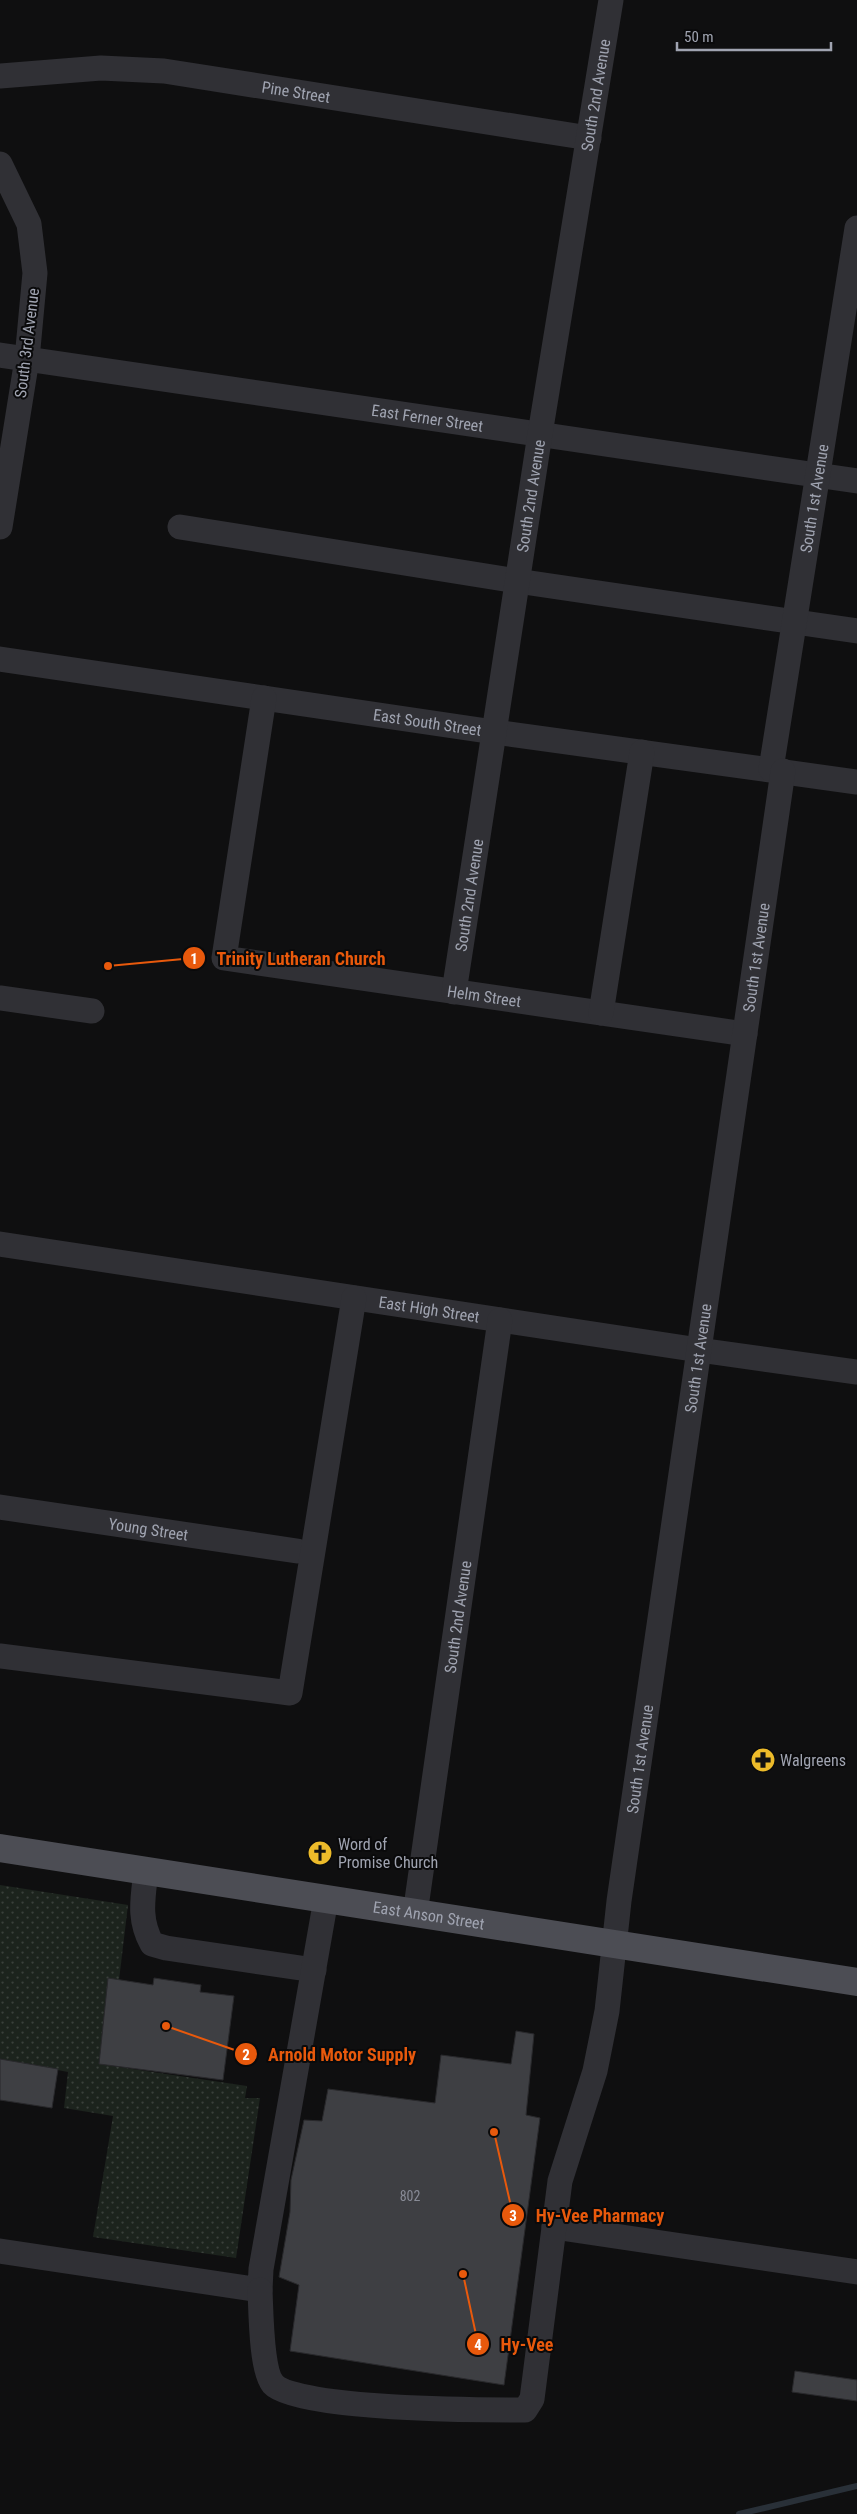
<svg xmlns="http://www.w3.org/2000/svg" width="857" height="2514" font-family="'Roboto Condensed',sans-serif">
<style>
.grass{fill:url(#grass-dots)}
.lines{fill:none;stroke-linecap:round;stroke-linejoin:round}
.stream{stroke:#293038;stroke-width:6}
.building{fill:#3e3f43;stroke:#29292c}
.minor{stroke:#303035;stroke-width:25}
.major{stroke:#4c4d54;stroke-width:28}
.labels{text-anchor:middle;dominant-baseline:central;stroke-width:4;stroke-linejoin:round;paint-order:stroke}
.number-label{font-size:14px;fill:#888b96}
.street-label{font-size:16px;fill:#a0a4b1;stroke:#0a0a0b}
.poi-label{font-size:16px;fill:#a0a4b1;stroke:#0a0a0b;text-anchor:start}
.leader{fill:none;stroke:#e8590c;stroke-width:2}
.callout-dot{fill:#e8590c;stroke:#0a0a0b;stroke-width:2}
.mark-label{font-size:15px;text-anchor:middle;font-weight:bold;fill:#fff}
.callout-label{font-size:18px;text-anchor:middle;font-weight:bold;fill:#e8590c;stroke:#0a0a0b;stroke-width:4;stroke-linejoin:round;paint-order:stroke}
</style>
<defs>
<pattern id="grass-dots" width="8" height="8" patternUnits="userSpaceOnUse" patternTransform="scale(1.25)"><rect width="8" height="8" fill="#1c231d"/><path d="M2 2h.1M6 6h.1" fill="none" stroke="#3a403b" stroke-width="1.8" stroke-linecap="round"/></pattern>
</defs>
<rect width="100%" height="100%" fill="#0f0f10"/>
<path class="grass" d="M0 1885 128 1905 119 1980 108 1979 99 2064 247 2086 245 2098H260L236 2258 93 2237 113 2116 64 2108 68 2072 0 2059Z"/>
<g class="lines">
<path class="stream" d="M739 2514 857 2486"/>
</g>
<path class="building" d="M108 1978 153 1985 154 1978 201 1985 200 1992 234 1996 223 2080 99 2064Z
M516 2031 534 2034 526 2115 540 2118 504 2385 290 2351 299 2285 279 2277 290 2212 291 2180 304 2120 322 2121 328 2089 435 2103 441 2055 511 2064Z
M0 2059 58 2069 52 2108 0 2100Z
M795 2371 857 2380V2401L792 2392Z"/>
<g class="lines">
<g class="minor">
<path id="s1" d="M0 76 101 68 164 71 589 138"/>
<path d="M0 164 29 224 35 273 27 359 0 527"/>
<path id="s2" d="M0 355 857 481"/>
<path d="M180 527 517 581 857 631"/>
<path id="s3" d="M0 659 494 732 857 782"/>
<path id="s4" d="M264 698 224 958 745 1034"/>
<path id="s5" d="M771 769 857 228"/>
<path id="s6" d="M454 992 540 434 611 0"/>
<path d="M0 998 92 1011"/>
<path d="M601 1013 642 752"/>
<path id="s7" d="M0 1244 699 1350 857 1372"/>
<path id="s8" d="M0 1507 297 1551"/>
<path d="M0 1656 290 1693 354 1298"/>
<path d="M146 1871C143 1898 138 1919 152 1944L166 1948 314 1970"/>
<path id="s9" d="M415 1914 500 1320"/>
<path d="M554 2227 857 2272"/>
<path d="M0 2251 260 2290 261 2269 326 1899"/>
<path id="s10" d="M260 2290C261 2310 261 2370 273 2384 296 2410 483 2410 525 2410L532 2399 560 2181 595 2071 607 2011 619 1901 783 771"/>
</g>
<path class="major" id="s11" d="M0 1848 857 1982"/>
</g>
<defs>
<symbol id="pharmacy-disc" viewBox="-11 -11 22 22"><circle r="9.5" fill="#edbb2a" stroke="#0a0a0b"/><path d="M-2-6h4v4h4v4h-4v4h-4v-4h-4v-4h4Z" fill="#111"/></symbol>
<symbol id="church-disc" viewBox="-11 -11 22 22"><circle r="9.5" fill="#edbb2a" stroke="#0a0a0b"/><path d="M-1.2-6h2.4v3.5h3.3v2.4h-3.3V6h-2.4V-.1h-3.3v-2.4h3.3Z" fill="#111"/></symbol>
</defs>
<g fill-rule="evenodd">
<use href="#pharmacy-disc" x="749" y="1746" width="28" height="28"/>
<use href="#church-disc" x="306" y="1839" width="28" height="28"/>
</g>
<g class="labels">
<g class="number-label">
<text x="410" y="2196">802</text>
</g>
<g class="street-label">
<text stroke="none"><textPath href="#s1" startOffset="298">Pine Street</textPath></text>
<text stroke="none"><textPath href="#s6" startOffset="908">South 2nd Avenue</textPath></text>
<text transform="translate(27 343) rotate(-83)">South 3rd Avenue</text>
<text stroke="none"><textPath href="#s2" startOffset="432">East Ferner Street</textPath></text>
<text stroke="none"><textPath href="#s6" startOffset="502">South 2nd Avenue</textPath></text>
<text stroke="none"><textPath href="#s5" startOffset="274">South 1st Avenue</textPath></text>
<text stroke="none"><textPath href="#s3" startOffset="432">East South Street</textPath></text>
<text stroke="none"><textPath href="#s6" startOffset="98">South 2nd Avenue</textPath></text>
<text stroke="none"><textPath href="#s10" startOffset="1825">South 1st Avenue</textPath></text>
<text stroke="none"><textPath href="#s4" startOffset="526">Helm Street</textPath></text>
<text stroke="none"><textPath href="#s7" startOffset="434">East High Street</textPath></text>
<text stroke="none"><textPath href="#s10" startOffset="1420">South 1st Avenue</textPath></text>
<text stroke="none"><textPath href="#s8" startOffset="150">Young Street</textPath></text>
<text stroke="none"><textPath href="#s9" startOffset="300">South 2nd Avenue</textPath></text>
<text stroke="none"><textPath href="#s10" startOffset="1015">South 1st Avenue</textPath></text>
<text stroke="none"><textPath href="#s11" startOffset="434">East Anson Street</textPath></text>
</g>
<g class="poi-label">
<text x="780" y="1760">Walgreens</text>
<text x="338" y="1844">Word of<tspan x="338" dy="18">Promise Church</tspan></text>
</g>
</g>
<path class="leader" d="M108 966L194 958M166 2026L246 2054M494 2132L513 2215M463 2274L478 2344"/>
<g class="callout-dot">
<circle cx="108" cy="966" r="5"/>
<circle cx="166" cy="2026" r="5"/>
<circle cx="494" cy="2132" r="5"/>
<circle cx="463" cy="2274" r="5"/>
<circle cx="194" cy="958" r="12"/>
<circle cx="246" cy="2054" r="12"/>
<circle cx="513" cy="2215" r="12"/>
<circle cx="478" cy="2344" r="12"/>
</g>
<g class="mark-label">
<text x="194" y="964">1</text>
<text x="246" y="2060">2</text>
<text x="513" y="2221">3</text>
<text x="478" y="2350">4</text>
</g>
<g class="callout-label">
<text x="301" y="965">Trinity Lutheran Church</text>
<text x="342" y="2061">Arnold Motor Supply</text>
<text x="600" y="2222">Hy-Vee Pharmacy</text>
<text x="527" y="2351">Hy-Vee</text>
</g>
<path d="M677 42v8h154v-8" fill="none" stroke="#a0a4b1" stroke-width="2.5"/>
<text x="684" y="42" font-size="15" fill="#a0a4b1" stroke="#0a0a0b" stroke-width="4" paint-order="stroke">50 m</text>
</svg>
